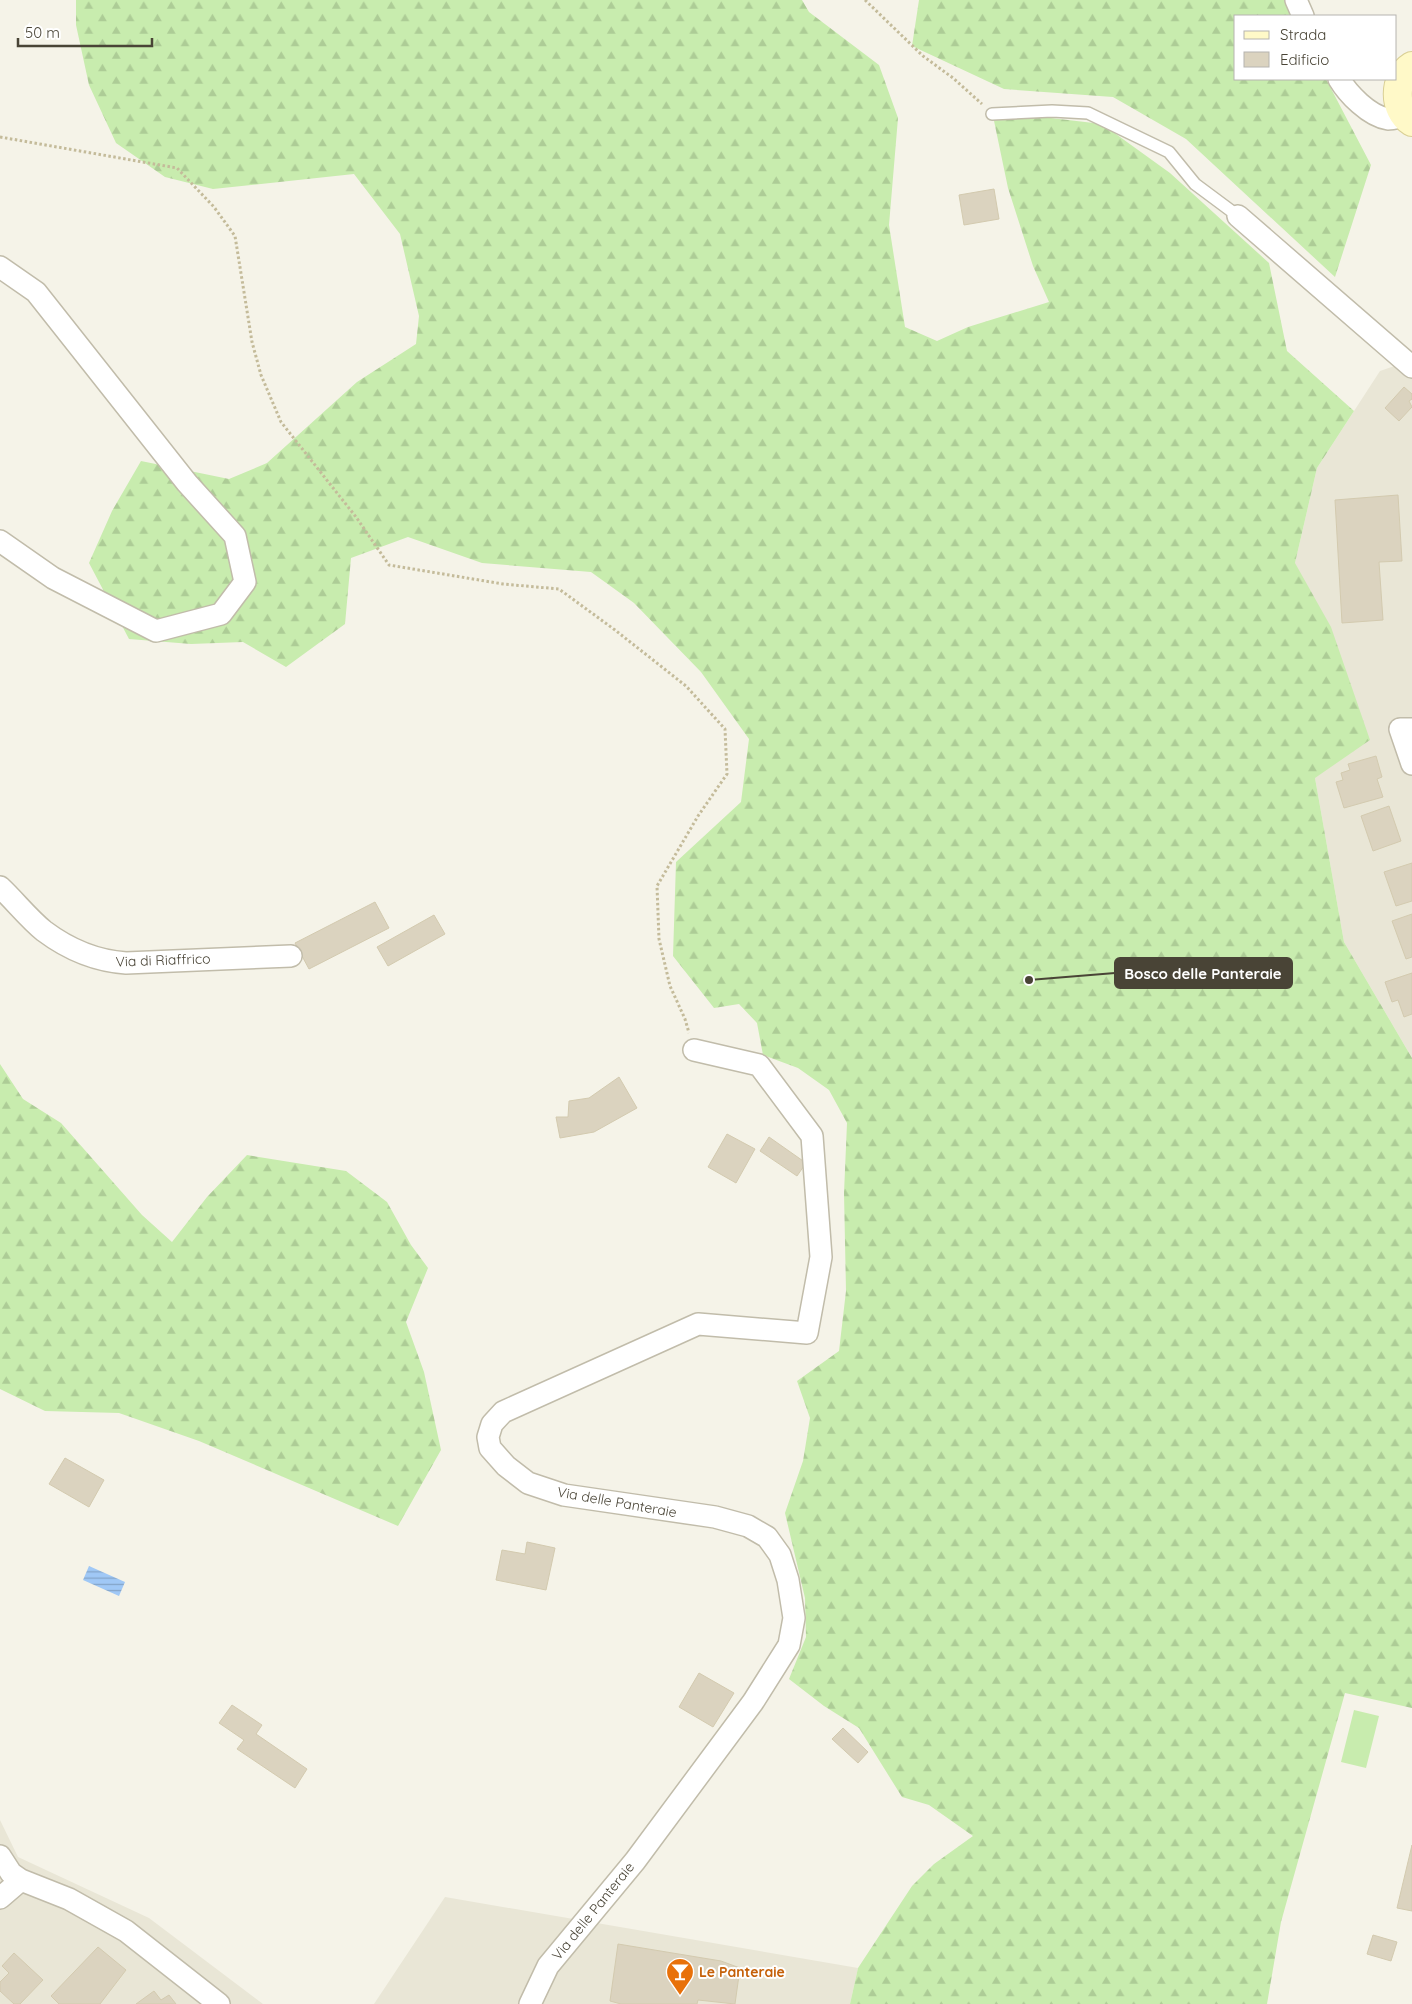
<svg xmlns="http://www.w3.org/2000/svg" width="1412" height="2004" font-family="Quicksand,sans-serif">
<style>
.residential{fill:#e9e6d6}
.forest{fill:url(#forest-firs)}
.green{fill:#c8ecae}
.water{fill:url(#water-rules)}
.building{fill:#dbd3bf;stroke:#d3caaf}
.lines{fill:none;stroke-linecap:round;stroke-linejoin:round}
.service-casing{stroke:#c1bcaa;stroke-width:14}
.minor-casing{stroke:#c1bcaa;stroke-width:24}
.secondary-casing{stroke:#d9cf94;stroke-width:30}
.path{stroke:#c4bb9a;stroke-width:3;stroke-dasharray:2.5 2.5;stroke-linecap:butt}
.service{stroke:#fff;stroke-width:11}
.minor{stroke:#fff;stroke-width:21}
.secondary{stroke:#fff9c8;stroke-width:28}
.labels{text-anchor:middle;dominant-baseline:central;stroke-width:4;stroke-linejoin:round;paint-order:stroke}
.street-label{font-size:14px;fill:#494436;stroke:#fff}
.food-label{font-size:14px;font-weight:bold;fill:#c56008;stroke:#fff;text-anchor:start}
.leader{fill:none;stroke:#494436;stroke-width:2}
.callout-dot{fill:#494436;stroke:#fff;stroke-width:2}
.callout{fill:#494436;stroke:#494436;stroke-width:2}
.callout-label{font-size:15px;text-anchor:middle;font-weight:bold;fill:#fff}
</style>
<defs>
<pattern id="forest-firs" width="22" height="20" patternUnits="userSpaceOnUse" patternTransform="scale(1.25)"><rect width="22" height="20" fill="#c8ecae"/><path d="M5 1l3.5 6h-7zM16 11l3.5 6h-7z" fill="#adcc96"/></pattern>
<pattern id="water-rules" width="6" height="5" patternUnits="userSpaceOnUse" patternTransform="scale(1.25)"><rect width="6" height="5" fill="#a0c8f6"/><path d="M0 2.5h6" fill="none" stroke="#84a4c8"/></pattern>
</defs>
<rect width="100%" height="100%" fill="#f5f3e8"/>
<path class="residential" d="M1412 360V1058L1344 942 1315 778 1295 563 1317 468 1380 371Z
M0 1820 18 1857 149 1918 263 2004H0Z
M445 1897 858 1968 850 2004H374Z"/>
<path class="forest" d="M76 0H802L809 12 879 65 898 118 889 225 905 327 937 341 968 327 1049 302 1033 266 1008 188 993 116 1051 118 1102 124 1170 173 1269 263 1287 351 1354 411 1317 468 1295 563 1331 627 1370 740 1315 778 1344 942 1412 1058V1708L1345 1693 1281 1922 1267 2004H850L858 1968 912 1886 934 1864 973 1836 929 1805 902 1797 859 1728 824 1706 789 1679 806 1637 805 1598 785 1513 803 1461 810 1418 797 1381 839 1351 846 1291 844 1193 847 1123 829 1090 798 1068 763 1055 757 1023 739 1004 714 1008 673 956 676 862 741 802 749 739 701 672 634 603 591 572 482 563 408 537 351 558 345 624 286 667 243 642 191 644 129 639 89 563 112 511 141 461 229 479 267 463 357 382 416 344 419 316 400 234 354 174 213 189 165 177 116 143 89 85 76 25Z
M919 0H1286L1294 16H1236V79H1326L1371 165 1335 277 1186 139 1113 97 1004 89 912 46Z
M0 1064 23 1099 61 1123 142 1215 172 1242 207 1197 247 1155 346 1171 387 1202 411 1245 428 1268 406 1322 424 1372 441 1450 398 1526 199 1441 119 1413 45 1411 0 1389Z"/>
<path class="green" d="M1354 1710 1379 1716 1366 1768 1341 1762Z"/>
<path class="water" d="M89 1566 125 1582 119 1596 83 1580Z"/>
<path class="building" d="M994 189 999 219 964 225 959 195Z
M1404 387 1412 394V399L1409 401 1412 407 1399 421 1385 408Z
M1398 495 1402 561 1379 562 1383 620 1342 623 1335 500Z
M1376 756 1382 777 1377 779 1383 797 1344 808 1336 782 1343 780 1341 773 1350 770 1348 764Z
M1389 806 1401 841 1373 851 1361 816Z
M1412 863V901L1396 906 1384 872Z
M375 902 389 928 309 969 295 943Z
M1412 914V957L1406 959 1392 921Z
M434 915 445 934 388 966 377 947Z
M1412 973V1014L1404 1017 1398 1000 1392 1002 1385 982Z
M619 1077 637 1108 594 1132 560 1138 556 1117H568L569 1101 589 1098Z
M727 1134 755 1149 736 1183 708 1167Z
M769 1137 806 1163 797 1176 760 1151Z
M65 1458 104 1480 89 1507 49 1484Z
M527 1542 555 1548 546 1590 496 1580 502 1550 525 1554Z
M699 1673 734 1693 713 1727 679 1707Z
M232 1705 262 1725 256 1734 307 1769 295 1788 237 1749 244 1740 219 1723Z
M843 1728 868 1752 858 1763 832 1739Z
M1412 1845V1911L1397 1908Z
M1373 1935 1397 1942 1391 1961 1367 1954Z
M618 1944 721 1961 740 1968 735 2004 698 2000 697 2004H621L610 2001Z
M98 1947 126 1970 100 2004H59L51 1996Z
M14 1953 43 1980 20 2004H14L0 1991V1982L9 1973 2 1966Z
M154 1991 161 2000 169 1995 176 2004H136Z"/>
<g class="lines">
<defs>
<path id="service" d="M992 114 1052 111 1088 113 1169 152 1195 184 1238 216"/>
<path id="minor" d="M1296 0 1303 16
M1339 79C1348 94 1369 116 1388 119 1393 119 1399 117 1404 116
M1238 216 1412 367
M0 267 36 292 187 483 235 536 245 582 221 614 156 631 53 578 0 541
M1412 729H1400L1412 764
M0 887C15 901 28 918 44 931 68 949 97 961 126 963L291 956
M0 1856 11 1873 21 1880 69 1899 126 1931 219 2004
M0 1898 21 1880
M530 2004 548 1966 635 1861 753 1702 789 1645 794 1618 788 1580 780 1555 767 1537 748 1526 715 1517 564 1495 528 1483 506 1466 490 1448 488 1437 492 1424 503 1412 698 1324 807 1333 821 1257 812 1136 759 1065 694 1050"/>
<path id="secondary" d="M1412 66C1393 78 1393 110 1412 122"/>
</defs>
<use href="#service" class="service-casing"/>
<use href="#minor" class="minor-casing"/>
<use href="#secondary" class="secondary-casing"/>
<path class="path" d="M865 0 923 56 953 78 982 104
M0 137 177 168 214 207 235 236 252 342 261 375 281 422 356 517 389 565 503 584 559 589 615 630 686 686 725 729 727 774 698 816 657 886 659 939 670 986 685 1019 689 1033"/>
<use href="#service" class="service"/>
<use href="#minor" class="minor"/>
<use href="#secondary" class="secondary"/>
</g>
<defs>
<symbol id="bar-pin" viewBox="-11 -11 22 30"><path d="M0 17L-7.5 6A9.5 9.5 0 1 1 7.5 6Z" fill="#e8710a" stroke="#fff"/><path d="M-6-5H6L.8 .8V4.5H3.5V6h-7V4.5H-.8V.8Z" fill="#fff"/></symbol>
</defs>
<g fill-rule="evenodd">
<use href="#bar-pin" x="664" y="1956" width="32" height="43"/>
</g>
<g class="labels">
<g class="street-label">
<text transform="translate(163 960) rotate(-2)">Via di Riaffrico</text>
<text transform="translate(617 1502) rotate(10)">Via delle Panteraie</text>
<text transform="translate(593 1911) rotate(-51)">Via delle Panteraie</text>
</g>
<g class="food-label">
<text x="699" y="1972">Le Panteraie</text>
</g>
</g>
<path class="leader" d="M1029 980L1115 973"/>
<circle class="callout-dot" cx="1029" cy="980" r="5"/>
<rect class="callout" x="1115" y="958" width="177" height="30" rx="5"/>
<g class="callout-label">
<text x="1203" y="979">Bosco delle Panteraie</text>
</g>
<rect x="1234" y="15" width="162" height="65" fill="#ffffff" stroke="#b6b4af"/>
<rect x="1244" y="31" width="25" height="8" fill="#fff9c8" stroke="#b6b4af"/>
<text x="1280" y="40" font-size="15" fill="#494436">Strada</text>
<rect x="1244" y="52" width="25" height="15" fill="#dbd3bf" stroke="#b6b4af"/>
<text x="1280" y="65" font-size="15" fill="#494436">Edificio</text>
<path d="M18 38v8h134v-8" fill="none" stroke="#494436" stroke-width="2.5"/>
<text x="25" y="38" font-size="15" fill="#494436" stroke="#ffffff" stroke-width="4" paint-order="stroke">50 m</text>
</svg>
